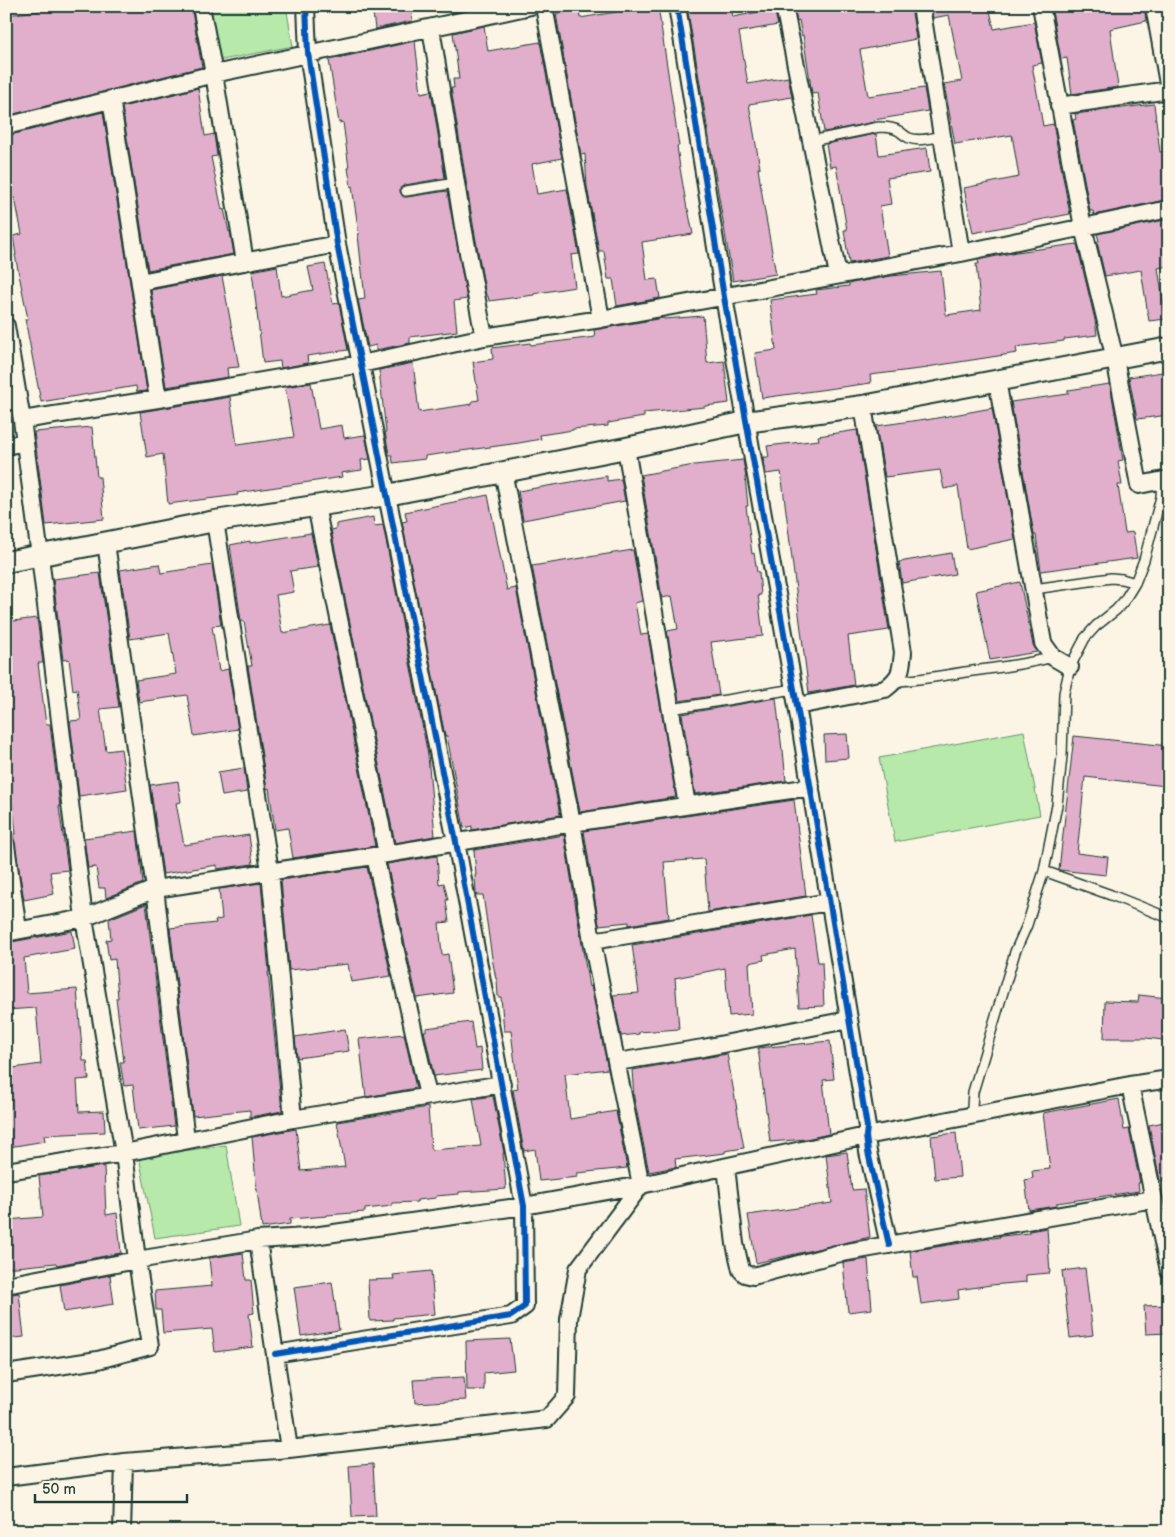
<svg xmlns="http://www.w3.org/2000/svg" width="1175" height="1537" font-family="'Balsamiq Sans',sans-serif">
<style>
.green{fill:#b6e9aa;stroke:#6a936f}
.building{fill:#e1aecb;stroke:#1f3d34}
.lines{fill:none;stroke-linecap:round;stroke-linejoin:round}
.service-casing{stroke:#1f3d34;stroke-width:12}
.minor-casing{stroke:#1f3d34;stroke-width:20}
.tertiary-casing{stroke:#1f3d34;stroke-width:24}
.service{stroke:#fcf5e5;stroke-width:9}
.minor{stroke:#fcf5e5;stroke-width:16}
.tertiary{stroke:#fcf5e5;stroke-width:20}
.cycleway-casing{stroke:#fcf5e5;stroke-width:9}
.cycleway{stroke:#0057b8;stroke-width:6}
</style>
<rect width="100%" height="100%" fill="#fcf5e5"/>
<filter id="ink" filterUnits="userSpaceOnUse"><feTurbulence type="fractalNoise" baseFrequency=".02" numOctaves="2"/><feDisplacementMap in="SourceGraphic" scale="10" xChannelSelector="R" yChannelSelector="G"/><feConvolveMatrix kernelMatrix="1 2 1 2 8 2 1 2 1" color-interpolation-filters="sRGB"/></filter>
<g filter="url(#ink)">
<path class="green" d="M207 6H286L293 46 217 61Z
M1024 731 1040 815 895 842 879 758Z
M226 1145 239 1226 155 1238 139 1157Z"/>
<path class="building" d="M39 6H191L202 67 6 116V15L39 11Z
M372 6H411L412 21 375 29Z
M449 6H481V7L450 13Z
M615 6H658L679 146H677L680 168 687 209H688L693 234 642 242 647 280 657 279 660 298 617 306 613 279H608L604 251H599L587 187 585 154 581 155 556 14 579 10 580 18 616 12Z
M687 6H731L733 17 774 9 778 25 739 32 748 84 788 77 792 97 749 104 760 168H758L764 207 776 274 733 281Z
M794 6H911L916 39 860 50 868 96 924 88 928 111 874 120V122L824 132 818 93 812 94 803 35 802 36 799 20 797 21Z
M931 6H989L994 29 1034 22 1042 63 1032 65 1043 126 1053 124 1070 214 973 233 964 188 1019 177 1012 135 955 144 944 84 962 81 949 15 933 18Z
M1051 6H1144L1146 21 1110 29 1118 87 1072 94 1067 58 1061 59Z
M484 26 488 51 540 42 562 158 532 164 537 194 567 189 579 254 571 255 575 287 544 292 534 294V295L489 301 488 296H486L473 224 451 88H454L453 79H459L453 33Z
M415 41 421 93 431 91 445 178 405 185 400 188V192L403 197H407L447 191 467 299 454 301 457 331 410 337V343L376 350V345L368 347 358 300 365 299 358 235H359L352 186 351 187 348 168H349L343 122 339 123 329 60Z
M198 88 205 136 214 134 217 156 211 157 222 210 224 209 229 232 230 231 234 254 148 270 122 107Z
M1154 104 1160 152 1169 151V199L1094 215 1093 211H1090L1073 120 1076 119 1075 114Z
M103 112 147 391 137 392 136 386 41 402 25 319H28L15 255H16L13 236 22 234 15 198 9 199 6 183V136Z
M876 134 879 155 927 148 930 172 887 178 891 204 880 206 888 256 849 263 844 230H847L836 166 830 167 826 144Z
M1169 219V266L1158 268 1166 319 1149 321 1141 270 1105 276 1097 242 1099 241 1097 234Z
M1077 244 1095 320 1097 335 1064 339V341L1016 347 1017 353 927 367 928 368 870 375 871 383 762 398 755 353 776 350 770 300 817 294 816 290 849 286V284L852 283 891 276 941 271 946 315 981 310 976 264H979L978 260 1016 252Z
M325 264 333 304 339 303 348 350 307 356 308 363 281 368 280 361 263 363 252 271 277 266 281 296 313 290 308 267Z
M222 276 239 367 227 368 228 377 166 387 151 290Z
M703 316 707 363 724 361 729 403 705 406V407L644 413V417L608 423V426L573 429V430L540 435 541 439 519 443 425 456V459L393 463 392 455H389L385 432H386L379 370 413 363 419 412 472 404V401L479 400 473 362 493 359 492 348 530 343 531 345 595 337 594 330 663 318 664 319Z
M1169 371V415L1137 419 1129 377Z
M311 383 319 429 342 425 344 438 365 435 370 459 361 460 362 470 341 473 342 477 237 493 238 495 168 504 163 454 147 457 140 412 230 397 237 445 294 437 285 387Z
M1110 384 1123 460 1118 461 1122 485H1118L1125 533 1133 532 1137 558 1041 571 1036 535H1034L1011 402 1068 394V390Z
M992 408 1015 539 967 549 958 486 944 489 940 470 885 477 876 426 926 419V420Z
M92 427 97 477H100L104 519 46 525 34 432Z
M857 430 889 630 848 636 854 685 809 693 781 472 766 474 763 457H769L767 446 819 440 818 436Z
M743 460 746 477H745L748 506H746L752 554 754 553 757 572H759L761 595H758L763 636 711 642 719 695 679 701 667 631 678 629 672 596 662 598 641 475 694 465Z
M607 476V481L621 479 625 501 523 520 518 491Z
M488 495 507 590 516 588 560 815 472 830V826L464 828 447 736H445L402 522 407 521 405 512Z
M373 517 374 526 383 525 428 755 435 836 395 843 331 530 336 529V524Z
M311 533 318 567 290 571 294 592 276 595 282 633 330 625 375 846 293 858 288 828 275 830 269 788 267 789 248 666H252L244 621H241L230 545 250 541V543Z
M633 550 642 601 635 603 641 635 648 634 676 797 580 812 532 566Z
M951 553 955 574 902 583 899 562Z
M159 564 161 573 212 565 221 625 212 626 219 671 228 669 238 729 194 736 187 695 139 702 136 680 176 674 169 633 130 639 120 570Z
M100 573 119 707 100 709 106 751 121 749 127 789 79 796 70 721 81 720 77 689 73 690 69 659 63 660 53 579Z
M1020 582 1033 645 1037 652 990 660 976 591Z
M37 618 43 663H38L46 724H50L60 807H59L68 870 50 872 54 894 24 900 13 834H16L11 792H7L6 783V772H10L6 742V622Z
M776 698 782 750H783L786 781 695 794 682 714Z
M847 734 849 758 825 760 824 735Z
M1074 736 1169 746V761L1166 786 1085 777 1077 853 1108 857 1106 875 1059 870Z
M244 768 247 792 222 796 218 772Z
M178 781 181 802 176 803 184 845 249 835 253 864 217 869V865L163 874 150 785Z
M794 800 806 896 708 912 704 859 664 862 669 918 629 925V922L599 925 584 831Z
M137 831 143 883 106 898 105 888H99L96 867 88 868 84 838Z
M564 835 589 987 591 986 608 1069 565 1074 570 1119 616 1111 627 1168 577 1173 578 1177 539 1181 535 1149 524 1151 513 1090 518 1089 511 1031H504L501 997H498L497 979H496L492 958 483 895H476L475 875H476L474 850Z
M437 856 439 884 444 883 448 900H446L449 922 439 923 442 955 448 954 453 993 417 998 387 864Z
M367 867 391 976 351 982 348 964 289 970 281 880Z
M261 883 269 972H268L282 1111 250 1117V1110L193 1116 170 928 216 923 215 920 222 919 219 889Z
M146 904 174 1126 138 1130 133 1085 124 1086 120 1062H124L116 998H118L115 959 109 960 106 940 111 939 109 919Z
M811 915 818 962H822L824 1006 799 1007 795 949 763 955 764 960 749 963 752 1014 729 1016 725 968 675 978 679 1029 639 1032V1034L621 1036 613 995 639 993 632 945Z
M72 931 75 949 24 958 27 993 77 989 83 1061H87L89 1079 77 1080 79 1112 104 1111 105 1132 44 1135 45 1141 9 1147 6 1129V1069L41 1064 36 1008 6 1010V943Z
M1139 995 1167 998 1163 1040 1146 1038H1104L1105 1001 1138 1002Z
M471 1022 475 1049 480 1048 482 1070 434 1076 424 1031H426V1028Z
M345 1029 349 1051 297 1058 295 1037Z
M404 1034 416 1088 366 1097 359 1039Z
M830 1041 834 1079 823 1080 829 1134 806 1139 770 1142 758 1048Z
M727 1054 744 1148 725 1151V1153L675 1159 676 1167 649 1172 634 1098 632 1070Z
M493 1096 504 1153H503L506 1189 459 1192V1194L436 1196V1198L417 1200V1202L392 1203V1206L365 1209V1212L327 1215V1216L290 1219V1224L262 1228 256 1183 252 1137 296 1129 301 1171 345 1167 337 1122 428 1107 431 1150 481 1146 473 1099Z
M1119 1099 1124 1130 1129 1129 1140 1183H1138L1139 1191 1057 1203V1206L1029 1210 1025 1180 1033 1178 1032 1171 1050 1169 1043 1113Z
M1169 1121V1180L1160 1181 1149 1125Z
M956 1133 960 1177 935 1179 931 1136Z
M847 1152 852 1190 864 1189 870 1237 756 1263 748 1215 832 1203 826 1155Z
M104 1166 106 1215 117 1213 121 1253 57 1265 56 1263 6 1268V1220L43 1217 39 1176Z
M1047 1228 1050 1273 1026 1275V1282L991 1285 958 1290 959 1299 921 1304 917 1277H913L910 1251 1000 1237 999 1236H1002L1029 1233V1231Z
M243 1253 246 1280H251L254 1313 249 1314 253 1347 215 1352 212 1329 163 1333 161 1310H156L155 1291 212 1286 209 1258Z
M868 1259 872 1309 848 1312 843 1263Z
M1085 1268 1093 1335 1070 1338 1062 1271Z
M431 1271 435 1314 393 1318V1320L370 1321 368 1280 394 1279 393 1275Z
M110 1275 114 1304 64 1312 60 1285Z
M332 1282 339 1330 301 1336 294 1287Z
M19 1293 24 1337 6 1339V1295Z
M1165 1305 1167 1333 1146 1334 1144 1306Z
M510 1339 514 1370 484 1373V1390H467L466 1341Z
M464 1377 466 1400 415 1403 413 1380Z
M373 1464 376 1516 352 1517 349 1466Z"/>
<g class="lines">
<defs>
<path id="service" d="M811 141 879 127C885 127 893 127 899 131 902 133 905 136 909 138 919 142 931 138 942 136
M406 191 456 183
M1034 589 1111 578 1122 579 1135 583
M896 681C919 680 942 676 965 672 995 668 1024 665 1053 657
M671 709 794 689
M1044 871 1111 895 1169 918
M973 1116 972 1107 973 1092 1015 952 1027 925 1044 871 1057 805 1062 756 1064 693 1070 667 1085 638 1096 626 1116 610 1124 601 1135 583 1144 560 1161 497 1162 480"/>
<path id="minor" d="M201 6 214 74 245 262
M544 6 601 319
M677 6 724 297 797 706 867 1127 866 1136 868 1152 889 1245
M784 6 838 275
M921 6 961 253
M1041 6 1083 227 1115 359 1139 485 1169 479
M1154 6 1169 89
M431 28 463 226 484 337
M111 99 158 399
M1059 106 1169 90
M6 126 214 74 531 6
M140 282 337 244
M6 326 22 420 40 556 84 918 124 1153 137 1260 150 1346 98 1360 6 1374
M997 380 1043 643 1053 657 1070 667
M22 420 158 399 361 364 484 337 601 319 961 253 1169 209
M6 446 25 442
M626 448 687 805
M316 506 387 854
M215 521 270 871 293 1119
M106 543 155 889 186 1139
M797 706 885 689C901 677 901 672 903 652L863 406
M6 845 18 930
M375 856 428 1096
M6 933 84 918 155 889 387 854 572 823 811 787
M592 941 829 902
M617 1062 703 1048 848 1020
M1130 1085 1169 1271
M726 1167 735 1244 741 1270 745 1274 753 1276 836 1254 1154 1199
M6 1171 124 1153 293 1119 502 1084
M258 1240 289 1449
M6 1285 137 1260 258 1240 306 1237 524 1206 641 1185 866 1136 1130 1085 1169 1079
M275 1354 511 1316 525 1306 524 1206 456 842 337 244 308 53 306 6
M6 1477 124 1462 289 1449 547 1419 567 1396 569 1319 578 1269 641 1185 592 941 572 823 503 471
M122 1531 124 1462"/>
<path id="tertiary" d="M6 562 215 521 387 495 626 448 746 422 863 406 1169 348"/>
</defs>
<use href="#service" class="service-casing"/>
<use href="#minor" class="minor-casing"/>
<use href="#tertiary" class="tertiary-casing"/>
<use href="#service" class="service"/>
<use href="#minor" class="minor"/>
<use href="#tertiary" class="tertiary"/>
<defs>
<path id="cycleway" d="M677 6 724 297 797 706 867 1127 866 1136 868 1152 889 1245
M275 1354 511 1316 525 1306 524 1206 456 842 337 244 308 53 306 6"/>
</defs>
<use href="#cycleway" class="cycleway-casing"/>
<use href="#cycleway" class="cycleway"/>
</g>
</g>
<rect width="1175" height="1537" fill="none" stroke="#fcf5e5" stroke-width="25"/>
<rect x="12" y="12" width="1150" height="1512" fill="none" stroke="#1f3d34" stroke-width="2" filter="url(#ink)"/>
<path d="M35 1494v8h152v-8" fill="none" stroke="#1f3d34" stroke-width="2.5"/>
<text x="42" y="1494" font-size="15" fill="#1f3d34" stroke="#fcf5e5" stroke-width="4" paint-order="stroke">50 m</text>
</svg>
